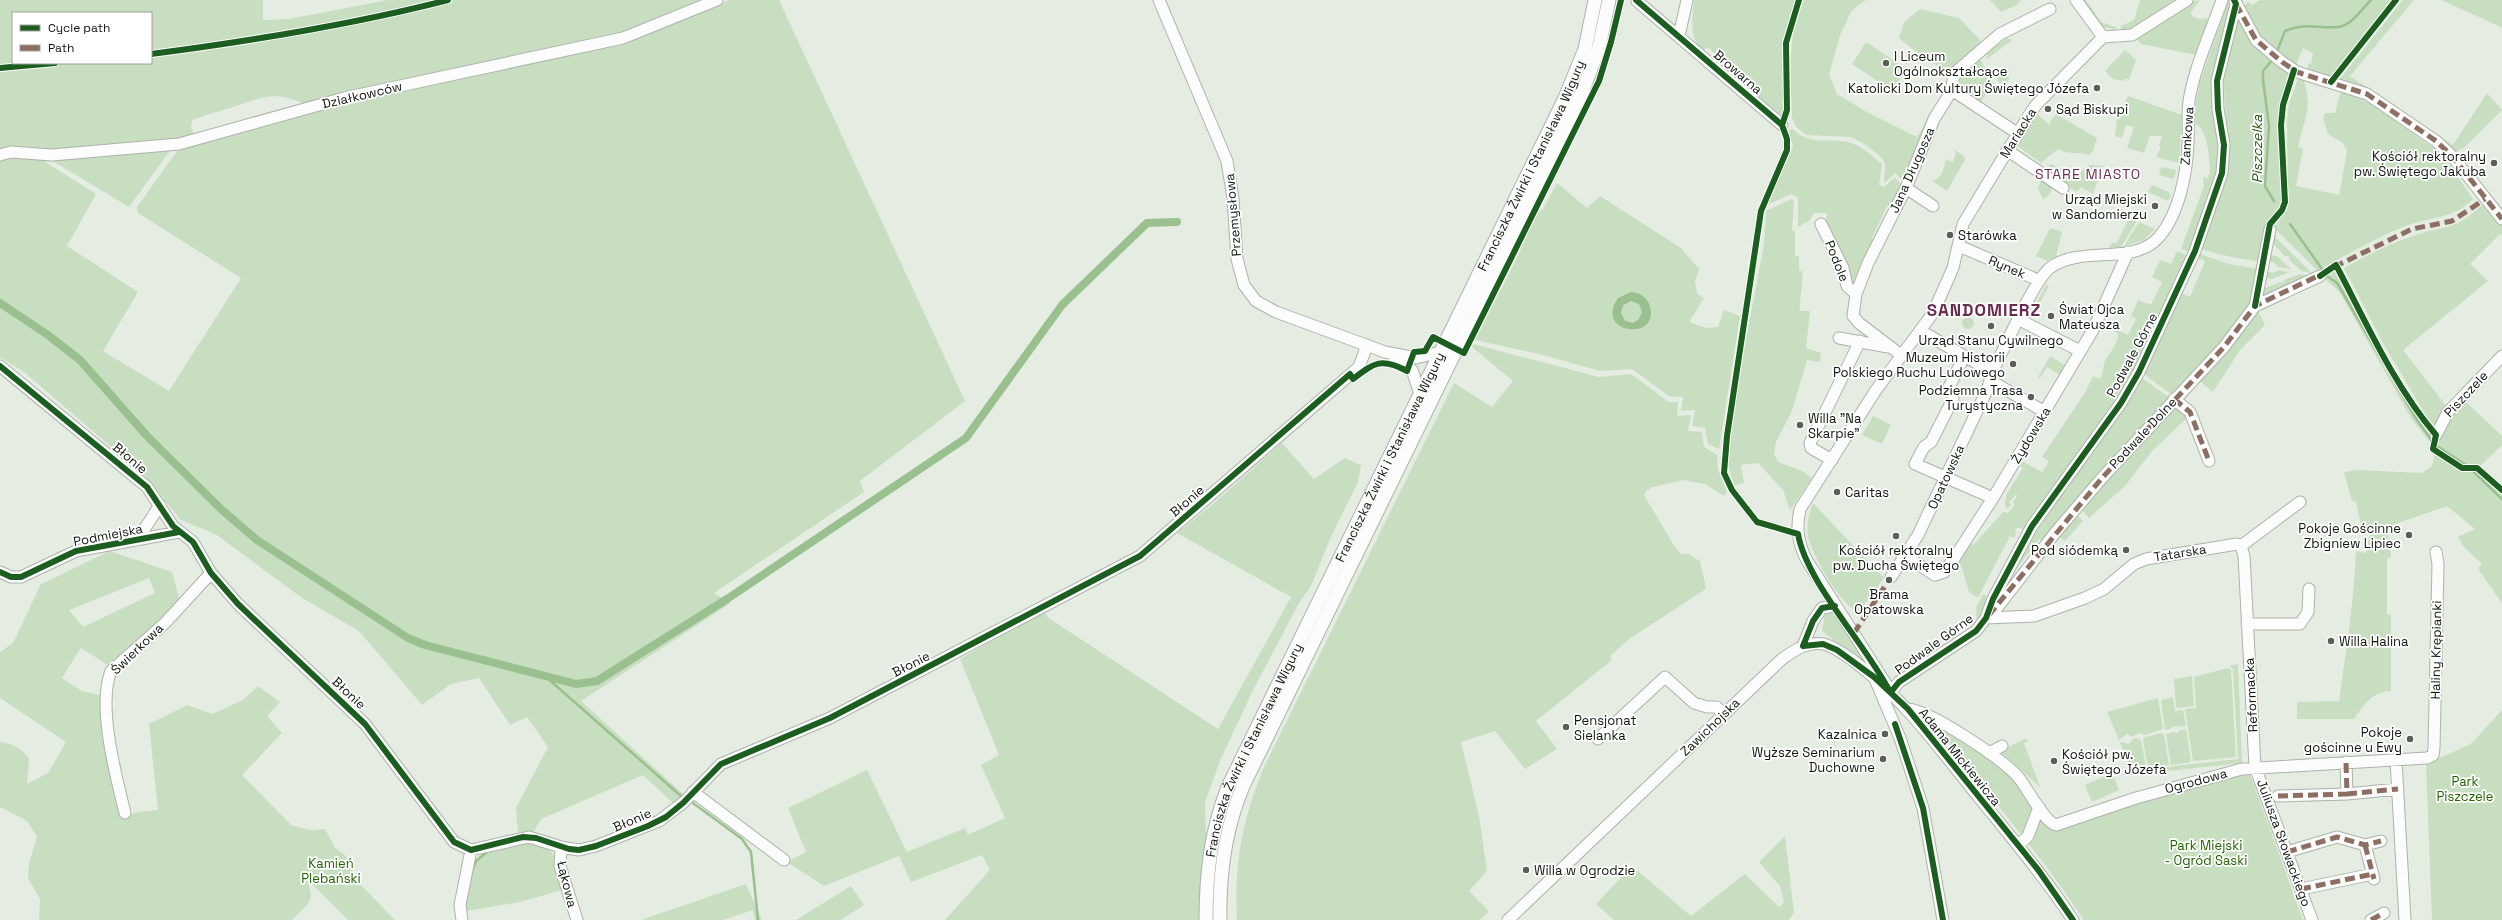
<svg xmlns="http://www.w3.org/2000/svg" width="2502" height="920" font-family="'Space Grotesk',sans-serif">
<style>
.green{fill:#c8dec1;fill-rule:evenodd}
.water{fill:#99c08e;fill-rule:evenodd}
.lines{fill:none;stroke-linecap:round;stroke-linejoin:round}
.stream{stroke:#99c08e;stroke-width:2.5}
.canal{stroke:#99c08e;stroke-width:8}
.minor-casing{stroke:#acb3aa;stroke-width:13}
.major-casing{stroke:#acb3aa;stroke-width:15}
.minor{stroke:#fbfcfb;stroke-width:11}
.major{stroke:#fbfcfb;stroke-width:13}
.quiet{stroke:#8d6e63;stroke-width:5;stroke-dasharray:10 5;stroke-linecap:butt}
.cycleway-casing{stroke:#fff;stroke-width:8}
.cycleway{stroke:#1b5e20;stroke-width:6}
.poi-dot{fill:#5a6058;stroke:#fff;stroke-width:1.5}
.labels{text-anchor:middle;dominant-baseline:central;stroke-width:3.5;stroke-linejoin:round;paint-order:stroke}
.poi-label{font-size:13px;fill:#0f140d;stroke:#fff;text-anchor:start}
.street-label{font-size:13px;fill:#0f140d;stroke:#fff}
.park-label{font-size:13px;fill:#226401;stroke:#fff}
.water-label{font-size:14px;font-style:italic;fill:#295a17;stroke:#fff}
.neighbourhood-label{font-size:14px;letter-spacing:1px;fill:#692a4d;stroke:#fff}
.district-label{font-size:17px;font-weight:bold;letter-spacing:1px;fill:#692a4d;stroke:#fff}
</style>
<rect width="100%" height="100%" fill="#e5ede2"/>
<path class="green" d="M0 0H263V20L289 19 388 0H711L657 26 307 105C273 89 263 98 230 108 217 112 205 115 192 120L191 128 196 137C132 149 65 154 0 152ZM13 13H151V63H13Z
M729 0H779L965 401 860 481 864 492 714 593 731 603 581 701 683 794 674 804 643 775 541 819 533 833H518L516 808 548 747 527 717 510 725 479 678 451 684 422 705 359 631 302 598 217 535 181 520 144 475 24 372 0 357V161L4 158H39L96 194 67 246 138 292 103 351 169 391 241 278 138 213 137 207 180 147 346 102 433 85 630 41Z
M1694 0H1796C1784 30 1782 59 1783 91 1783 99 1786 109 1781 115H1777L1724 70 1728 65 1707 47 1702 52C1689 37 1692 19 1694 0Z
M1804 0H1866L1852 10 1840 36 1829 74 1837 94 1865 111 1917 137 1930 116 1904 184 1896 173 1884 183 1885 163 1880 156 1863 143 1850 137 1806 135 1796 127 1792 118C1791 78 1786 37 1804 0Z
M1990 0H2021L2018 4 2001 12Z
M2083 0H2086L2101 22 2116 27V30L2102 27Z
M2140 0H2174L2131 29 2122 32 2121 26 2134 20Z
M2200 0 2191 12 2192 16 2199 19 2209 18 2196 55 2141 44 2135 37 2190 2Z
M2260 0H2395L2332 79 2306 70 2309 63 2311 64 2313 53 2303 48 2296 65 2261 40 2243 6 2249 2 2252 5Z
M2403 0H2414L2350 76 2453 145 2487 93 2502 110 2464 148 2454 152 2338 81Z
M2441 0H2502V28L2501 27Z
M2228 1 2229 11 2212 81 2219 154 2218 169 2196 236 2188 252 2181 249 2204 186 2203 177 2207 178 2210 173C2209 159 2209 126 2192 122L2200 82Z
M1920 9 1959 18 1981 41 1950 72 1925 59 1899 38 1904 22Z
M2239 16 2290 72 2282 105 2279 130 2282 200 2281 207 2268 222 2261 262 2221 255 2201 249 2229 162 2223 74Z
M2007 38 2012 40 1987 59V53Z
M1866 42 1907 69 1892 91 1852 64Z
M2125 50 2136 60 2129 80 2126 78 2124 81 2113 79 2105 71Z
M1980 59 1996 88 1990 93 1988 92 1979 104 1962 90 1958 77Z
M1997 78a6 6 0 1 1 12 0a6 6 0 1 1-12 0Z
M2299 76 2303 78C2313 109 2305 117 2298 146L2303 149 2296 186 2339 195 2347 151 2343 143 2328 134 2323 118 2325 113H2335L2341 90 2373 105 2443 155 2473 199C2454 219 2429 217 2406 226 2375 238 2346 255 2318 271L2274 228 2288 208 2287 120 2289 104Z
M2128 96 2182 115 2179 163 2156 157 2161 147 2159 146 2162 136H2150L2144 153 2127 148 2134 127 2126 125 2122 138 2115 136 2117 119Z
M2036 113 2051 126 2050 121 2056 114 2097 138 2093 151 2089 155C2077 151 2067 155 2058 149L2041 163 2016 145Z
M1793 129C1810 147 1827 137 1848 142 1862 145 1871 156 1882 164L1879 185 1884 187 1895 177 1902 186 1890 207 1887 206 1872 238 1874 240 1863 261 1853 287 1826 224 1827 213H1814L1809 221 1798 227V198L1791 194 1767 205 1791 152 1793 146 1788 130Z
M1951 147 1965 157V160L1947 191 1932 181C1943 179 1943 168 1946 159L1953 162 1956 152Z
M172 148 129 207 51 160Z
M2051 164 2076 175 2090 165 2103 166 2093 194 2081 187 2076 192 2045 169Z
M2161 167 2176 170 2174 179 2159 175Z
M2041 180 2053 187 2049 195 2043 199 2038 189Z
M1557 183 1587 208 1600 196 1681 248 1699 269 1695 281 1697 294 1704 298 1689 322 1706 328 1718 327 1724 310 1740 316 1719 449 1708 444 1705 428 1692 426 1695 410 1681 411 1683 397 1669 396 1632 369 1600 371 1539 354 1475 340 1516 260 1536 214 1543 209Z
M2152 185 2169 192 2171 196 2168 201 2148 192Z
M1791 199 1794 201 1792 230 1795 232V256H1799V271H1802C1804 285 1799 297 1800 311H1810L1806 348 1821 353 1820 362 1807 360 1792 411 1776 442 1774 454 1778 462 1802 471 1812 478 1790 510 1783 490 1758 463 1741 465 1744 483 1735 485C1727 470 1727 453 1728 436L1764 244 1766 211Z
M2482 205 2502 223V235L2500 234 2470 264 2488 281 2403 350 2447 407 2436 426 2428 419 2383 343 2344 268C2365 256 2390 244 2413 236 2446 224 2454 232 2482 205Z
M2130 216 2137 221 2121 247 2109 248 2112 243H2117Z
M2139 222 2155 229 2144 240 2124 246Z
M2050 228 2062 232 2056 257 2048 261 2036 256Z
M2272 234 2312 273 2301 271 2289 259V256H2285L2271 242Z
M2177 251 2188 256 2137 367 2117 400 2026 531 2017 527 2015 531 2016 535 2014 538 2010 536 1978 598 1969 592 1962 568 1957 562 1970 543 1973 545 2004 511 2007 514 2015 505 2013 502 2017 496 2016 495 2009 502 2011 505 2008 509 2005 506 2006 495 2023 468 2019 466 2022 461 2042 472 2049 461 2042 457 2086 391 2093 376 2100 379C2103 373 2103 369 2104 364 2107 354 2118 346 2118 334L2104 324 2128 335 2136 319 2131 316 2138 300 2151 305 2162 282 2152 277 2160 260 2171 264Z
M2200 254 2229 264 2259 269 2251 305 2236 328 2172 395 2144 374 2181 293 2190 297 2205 261 2198 258Z
M2269 255 2277 256 2291 269 2278 267 2275 263 2267 261Z
M2278 270 2290 272 2272 279 2264 278 2265 271 2273 273Z
M2335 270 2419 420 2433 438 2432 445 2411 418 2339 291 2326 280 2319 279Z
M2300 274 2312 276 2260 299 2261 290 2280 282 2283 283 2284 280Z
M2046 285 2049 286 2033 316 2030 315Z
M2257 309 2265 325 2240 350 2213 392 2197 379Z
M1962 323a6 6 0 1 1 12 0a6 6 0 1 1-12 0Z
M1473 344 1599 377 1631 374 1669 402H1678L1677 416 1691 415 1688 431 1702 432 1704 447 1717 455 1718 469 1727 492 1724 496 1705 484 1683 480 1653 487 1646 491 1644 495 1673 544 1681 554H1688L1700 561 1706 589 1629 639 1610 656 1612 660 1536 721 1557 749 1525 769 1495 731 1461 742 1479 816 1487 871 1469 891 1489 911 1480 920H1237C1234 863 1242 822 1263 769L1454 383 1492 407 1513 381 1472 347Z
M2050 356 2066 366 2060 375 2047 367 2040 378 2038 377Z
M2142 378 2170 398 2044 542 2039 539 2011 576 2032 538Z
M2463 399 2502 436V445L2480 466 2502 486V603L2478 569 2482 564 2463 546 2458 537 2475 529 2447 506 2387 527 2391 557 2387 558V614L2391 615V691C2371 692 2365 704 2354 719H2297V702L2339 701C2346 651 2354 601 2356 551L2366 553 2371 529 2361 526 2356 501H2352L2344 472 2357 470 2422 473 2432 466 2441 432Z
M2175 403 2190 417 2186 419 2153 450 2125 486 2089 518 2081 509Z
M1873 416 1891 425 1882 444 1862 435Z
M1282 443 1314 479 1345 458 1361 465 1358 482 1330 539 1311 586 1299 603 1252 692 1220 761 1205 802 1206 836 1200 890 1201 920H945L990 870 982 855 911 882 899 856 824 886 787 862 806 852 788 808 867 770 907 852 965 828 968 835 1005 818 981 765 999 755 960 659 1044 610 1047 617 1218 729 1291 597 1177 533 1213 504Z
M1813 503 1884 578 1859 612C1841 607 1812 555 1808 536 1806 525 1809 513 1813 503Z
M2076 513 2083 521 2065 541 2057 536Z
M110 551 172 572 180 602 111 667 81 648 62 678 82 691 103 696 128 816 137 812 158 810 149 724 187 705 212 714 243 700 258 686 280 702 267 716 282 733 242 775 291 825 310 830 325 829 335 848 345 855 353 867 352 876 395 920H348L308 880 311 896 308 904 292 920H39L40 899 28 878 29 863 37 837 27 821 0 807V742C12 743 22 749 29 758L27 784 48 773 66 742 0 698V652L13 643 41 584ZM149 578 155 593 83 627 69 610Z
M1983 594 1989 598 1977 623 1976 607Z
M1834 612 1867 661 1863 663 1822 631 1825 614Z
M2238 664 2242 763 2130 775 2129 771 2238 759 2233 669 2229 666Z
M2227 668 2231 670 2236 757 2193 761 2185 709 2196 708 2194 677Z
M2192 676 2194 706 2176 708 2174 679Z
M2173 697 2175 711 2183 710 2186 727 2175 726 2168 730 2165 729 2161 700Z
M2158 698 2163 729 2145 735 2139 733 2133 737 2127 734 2119 740 2107 712Z
M2502 710V920H2432L2426 764 2471 744Z
M2186 729 2191 762 2171 765 2166 734 2173 732 2177 733 2180 730Z
M1944 731 2006 769 2052 829H2064L2150 797 2243 772 2250 774 2303 920H2084L2049 870 1941 733Z
M2161 733 2164 735 2169 765 2148 767 2143 740 2145 737Z
M2027 738 2028 741 2024 743 2040 787 2000 751Z
M2137 738 2141 741 2146 767 2131 769 2120 742 2129 744 2133 739Z
M2112 773 2119 790 2092 802 2085 785Z
M1785 836 1794 913 1789 920H1614L1596 904 1632 866 1691 916 1745 874 1779 907 1784 902 1780 886 1759 862Z
M527 840 548 846 555 858 565 889 520 902 467 911 468 920H465L464 915 474 862 484 851Z
M746 884 762 920H755L753 910 723 920H641Z
M851 886 864 905 841 920H796Z"/>
<path class="water" d="M1631 292C1640 293 1647 297 1650 306 1660 342 1593 334 1618 298ZM1631 301 1639 304 1642 312 1639 319 1633 323 1625 321 1621 313 1623 305Z"/>
<g class="lines">
<path class="stream" d="M2276 54 2285 31C2305 22 2318 29 2338 27 2351 26 2362 9 2371 0
M2274 201 2265 186 2269 126 2263 80V71L2274 58
M2290 224 2327 276 2337 283 2417 420 2432 441
M2437 446 2466 465
M2474 472 2502 499
M545 676 682 797
M693 803 742 839 751 852 758 920
M472 871 476 861 487 852"/>
<path class="canal" d="M0 303 48 335 80 360 147 436 222 510 257 540 408 638 425 645 576 684 597 681 727 599 966 438 1062 305 1147 223 1177 222"/>
<defs>
<path id="minor" d="M1159 0 1227 161 1233 198 1237 259 1244 285 1256 301 1276 312 1385 352 1416 358 1441 352
M2076 0 2103 37
M1637 1 1782 125
M2235 1 2256 40 2282 62 2297 72 2367 94 2436 141 2452 156 2502 219
M1679 36 1687 0
M2103 37 2132 35 2187 0
M1952 90 2017 133
M2007 150 2063 188
M0 155 11 152 52 155 179 144 344 98 623 38 717 0
M1906 188 1933 206
M1821 224 1843 268 1847 286 1856 294
M1959 246 2038 280
M2255 306 2270 229
M2020 320 2080 351
M1921 331 1992 372
M1839 338 1888 347
M1901 355 1859 323 1853 316 1856 294 1868 263 1906 188 1934 119 1952 90 1953 79 1956 72 2000 34 2050 9
M1393 356 1412 370 1420 394
M1964 357 1949 387 1953 399 1931 442 1924 447 1915 464 1986 495
M0 366 147 487 173 526 193 542 211 573 238 604 365 724 454 842 471 850 529 837 561 847 579 850 596 846 659 821 683 803 721 764 830 718 1140 556 1359 367 1367 345
M1991 381 2045 412
M2174 399 2190 412 2209 461
M2436 435 2448 412 2502 356
M1832 460 1811 448 1810 443 1860 341
M138 539 160 505
M2241 546 2244 556 2255 767 2312 920
M2241 546 2300 502
M1905 556 1935 575 1944 572 1953 560 1993 498 2093 330 2128 252
M0 572 11 577H21L76 551 179 532
M1891 577 1918 535 1988 388 1992 372C2004 350 2034 279 2051 267 2082 245 2134 266 2159 237 2179 214 2187 173 2188 143 2189 129 2187 115 2189 101 2194 68 2211 32 2222 0
M1988 616 1997 608 2055 533 2102 478 2224 347 2255 306 2320 276
M1986 618 2034 616 2085 598 2104 589 2134 564 2146 559 2237 544 2241 546
M2247 624H2300L2308 612 2309 589
M1803 646 1813 621 1822 608 1835 606
M1875 679 1900 738 1923 808 1943 920
M1886 684 1806 559C1798 542 1796 528 1800 509L1876 390 1933 313 1953 268 1963 224 2029 115 2036 105 2103 37
M1891 692 1899 682 1976 631 1986 618 1993 599 2032 526 2121 403 2139 372 2195 251 2222 173 2224 145 2218 109 2217 81 2236 4
M1908 709C1931 711 2003 759 2019 778 2028 789 2044 822 2056 825L2136 798 2242 769 2427 758 2433 755 2434 748 2438 564 2436 552
M1598 739 1665 677 1694 703 1707 707H1717L1723 715
M1989 753 2002 746
M2396 760 2405 920
M693 792 784 860
M2347 794 2398 789
M2278 796 2347 794 2346 762
M125 813C116 776 97 706 111 671L165 623 211 573
M2365 845 2374 879
M2018 846 2028 836 2039 807
M561 847 560 866 577 920
M2287 852 2337 837 2365 845 2381 841
M2301 889 2373 874
M462 920 460 905 471 850
M1508 920 1782 659C1795 650 1807 641 1824 644 1835 647 1845 655 1855 662 1904 699 1939 748 1977 795 2010 836 2044 876 2073 920
M2371 920 2384 913"/>
<g id="major">
<path id="s1" d="M1206 920C1206 873 1211 831 1228 787L1565 98 1585 49 1595 0"/>
<path d="M1220 920C1219 873 1225 829 1243 786L1583 90 1599 47 1609 0"/>
</g>
</defs>
<use href="#minor" class="minor-casing"/>
<use href="#major" class="major-casing"/>
<use href="#minor" class="minor"/>
<use href="#major" class="major"/>
<path class="quiet" d="M2236 4 2256 40 2282 62 2297 72 2367 94 2436 141 2452 156 2502 219
M2334 267 2412 229 2452 221 2485 199
M2174 399 2190 412 2209 461
M1989 615 2102 478 2224 347 2255 306 2322 274
M1854 633 1891 577
M2347 794 2398 789
M2278 796 2347 794 2346 762
M2365 845 2374 879
M2287 852 2337 837 2365 845 2381 841
M2301 889 2373 874
M2371 920 2384 913"/>
<defs>
<path id="cycleway" d="M1636 0 1782 125 1787 139V150L1761 211 1727 436 1724 473 1732 490 1757 522 1798 534C1806 581 1865 644 1889 690
M151 54C251 41 351 25 448 0
M0 68 55 63
M2331 82 2396 0
M1782 125 1787 110 1786 43 1799 0
M2320 276 2336 265C2366 322 2394 386 2436 435L2433 449 2462 468H2477L2502 490
M2255 306 2270 224 2282 210 2285 202 2281 125 2283 105 2294 70
M0 366 147 487 173 526 193 542 211 573 238 604 365 724 454 842 471 850 523 837 536 838 569 849 579 850 596 846 648 826 666 817 683 803 721 764 830 718 1140 556 1350 374 1353 379C1374 363 1381 357 1407 371L1414 352 1425 351 1433 337 1464 353 1599 81 1611 42 1621 0
M0 572 11 577H21L76 551 179 532
M1803 646 1823 644 1837 650 1874 677 1908 709 2039 871 2073 920
M1803 646 1813 621 1822 608 1835 606
M1891 692 1899 682 1976 631 1986 618 1993 599 2032 526 2121 403 2139 372 2195 251 2222 173 2224 145 2218 109 2217 81 2236 4 2234 0
M1895 724 1923 808 1943 920"/>
</defs>
<use href="#cycleway" class="cycleway-casing"/>
<use href="#cycleway" class="cycleway"/>
</g>
<g class="poi-dot">
<circle cx="1886" cy="63" r="4"/>
<circle cx="2097" cy="88" r="4"/>
<circle cx="2048" cy="109" r="4"/>
<circle cx="2494" cy="163" r="4"/>
<circle cx="2155" cy="206" r="4"/>
<circle cx="1950" cy="235" r="4"/>
<circle cx="2051" cy="316" r="4"/>
<circle cx="1991" cy="326" r="4"/>
<circle cx="2013" cy="364" r="4"/>
<circle cx="2031" cy="397" r="4"/>
<circle cx="1800" cy="425" r="4"/>
<circle cx="1837" cy="492" r="4"/>
<circle cx="2409" cy="535" r="4"/>
<circle cx="1896" cy="536" r="4"/>
<circle cx="2126" cy="550" r="4"/>
<circle cx="1889" cy="580" r="4"/>
<circle cx="2331" cy="641" r="4"/>
<circle cx="1566" cy="727" r="4"/>
<circle cx="1885" cy="734" r="4"/>
<circle cx="2410" cy="739" r="4"/>
<circle cx="1883" cy="759" r="4"/>
<circle cx="2054" cy="761" r="4"/>
<circle cx="1526" cy="870" r="4"/>
</g>
<g class="labels">
<g class="poi-label">
<text x="1894" y="56">I Liceum<tspan x="1894" dy="15">Ogólnokształcące</tspan></text>
<text x="2089" y="88" text-anchor="end">Katolicki Dom Kultury Świętego Józefa</text>
<text x="2056" y="109">Sąd Biskupi</text>
<text x="2486" y="156" text-anchor="end">Kościół rektoralny<tspan x="2486" dy="15">pw. Świętego Jakuba</tspan></text>
<text x="2147" y="199" text-anchor="end">Urząd Miejski<tspan x="2147" dy="15">w Sandomierzu</tspan></text>
<text x="1958" y="235">Starówka</text>
<text x="2059" y="309">Świat Ojca<tspan x="2059" dy="15">Mateusza</tspan></text>
<text x="1991" y="340" text-anchor="middle">Urząd Stanu Cywilnego</text>
<text x="2005" y="357" text-anchor="end">Muzeum Historii<tspan x="2005" dy="15">Polskiego Ruchu Ludowego</tspan></text>
<text x="2023" y="390" text-anchor="end">Podziemna Trasa<tspan x="2023" dy="15">Turystyczna</tspan></text>
<text x="1808" y="418">Willa "Na<tspan x="1808" dy="15">Skarpie"</tspan></text>
<text x="1845" y="492">Caritas</text>
<text x="2401" y="528" text-anchor="end">Pokoje Gościnne<tspan x="2401" dy="15">Zbigniew Lipiec</tspan></text>
<text x="1896" y="550" text-anchor="middle">Kościół rektoralny<tspan x="1896" dy="15">pw. Ducha Świętego</tspan></text>
<text x="2118" y="550" text-anchor="end">Pod siódemką</text>
<text x="1889" y="594" text-anchor="middle">Brama<tspan x="1889" dy="15">Opatowska</tspan></text>
<text x="2339" y="641">Willa Halina</text>
<text x="1574" y="720">Pensjonat<tspan x="1574" dy="15">Sielanka</tspan></text>
<text x="2402" y="732" text-anchor="end">Pokoje<tspan x="2402" dy="15">gościnne u Ewy</tspan></text>
<text x="1877" y="734" text-anchor="end">Kazalnica</text>
<text x="1875" y="752" text-anchor="end">Wyższe Seminarium<tspan x="1875" dy="15">Duchowne</tspan></text>
<text x="2062" y="754">Kościół pw.<tspan x="2062" dy="15">Świętego Józefa</tspan></text>
<text x="1534" y="870">Willa w Ogrodzie</text>
</g>
<g class="street-label">
<text transform="translate(1738 72) rotate(41)">Browarna</text>
<text transform="translate(362 95) rotate(-13)">Działkowców</text>
<text transform="translate(2018 133) rotate(-58)">Mariacka</text>
<text transform="translate(2187 136) rotate(-86)">Zamkowa</text>
<text stroke="none"><textPath href="#s1" startOffset="827">Franciszka Żwirki i Stanisława Wigury</textPath></text>
<text transform="translate(1912 170) rotate(-66)">Jana Długosza</text>
<text transform="translate(1233 215) rotate(-95)">Przemysłowa</text>
<text transform="translate(1837 261) rotate(68)">Podole</text>
<text transform="translate(2007 267) rotate(23)">Rynek</text>
<text transform="translate(2132 355) rotate(-62)">Podwale Górne</text>
<text transform="translate(2466 394) rotate(-47)">Piszczele</text>
<text transform="translate(2143 433) rotate(-47)">Podwale Dolne</text>
<text transform="translate(2031 435) rotate(-59)">Żydowska</text>
<text stroke="none"><textPath href="#s1" startOffset="503">Franciszka Żwirki i Stanisława Wigury</textPath></text>
<text transform="translate(130 458) rotate(40)">Błonie</text>
<text transform="translate(1946 477) rotate(-65)">Opatowska</text>
<text transform="translate(1187 501) rotate(-41)">Błonie</text>
<text transform="translate(108 535) rotate(-11)">Podmiejska</text>
<text transform="translate(2180 553) rotate(-9)">Tatarska</text>
<text transform="translate(1934 644) rotate(-36)">Podwale Górne</text>
<text transform="translate(137 649) rotate(-44)">Świerkowa</text>
<text transform="translate(2436 650) rotate(-89)">Haliny Krępianki</text>
<text transform="translate(911 664) rotate(-27)">Błonie</text>
<text transform="translate(349 693) rotate(43)">Błonie</text>
<text transform="translate(2251 695) rotate(-93)">Reformacka</text>
<text transform="translate(1710 727) rotate(-44)">Zawichojska</text>
<text stroke="none"><textPath href="#s1" startOffset="179">Franciszka Żwirki i Stanisława Wigury</textPath></text>
<text transform="translate(1960 757) rotate(51)">Adama Mickiewicza</text>
<text transform="translate(2196 781) rotate(-15)">Ogrodowa</text>
<text transform="translate(632 820) rotate(-23)">Błonie</text>
<text transform="translate(2284 843) rotate(70)">Juliusza Słowackiego</text>
<text transform="translate(567 884) rotate(76)">Łąkowa</text>
</g>
<g class="park-label">
<text x="2465" y="781">Park<tspan x="2465" dy="15">Piszczele</tspan></text>
<text x="2206" y="845">Park Miejski<tspan x="2206" dy="15">- Ogród Saski</tspan></text>
<text x="331" y="863">Kamień<tspan x="331" dy="15">Plebański</tspan></text>
</g>
<g class="water-label">
<text transform="translate(2257 149) rotate(-90)">Piszczelka</text>
</g>
<g class="neighbourhood-label">
<text x="2088" y="174">STARE MIASTO</text>
</g>
<g class="district-label">
<text x="1984" y="310">SANDOMIERZ</text>
</g>
</g>
<rect x="12" y="12" width="140" height="52" fill="#ffffff" stroke="#9fa19e"/>
<rect x="20" y="25" width="20" height="6" fill="#1b5e20" stroke="#9fa19e"/>
<text x="48" y="32" font-size="12" fill="#0f140d">Cycle path</text>
<rect x="20" y="45" width="20" height="6" fill="#8d6e63" stroke="#9fa19e"/>
<text x="48" y="52" font-size="12" fill="#0f140d">Path</text>
</svg>
